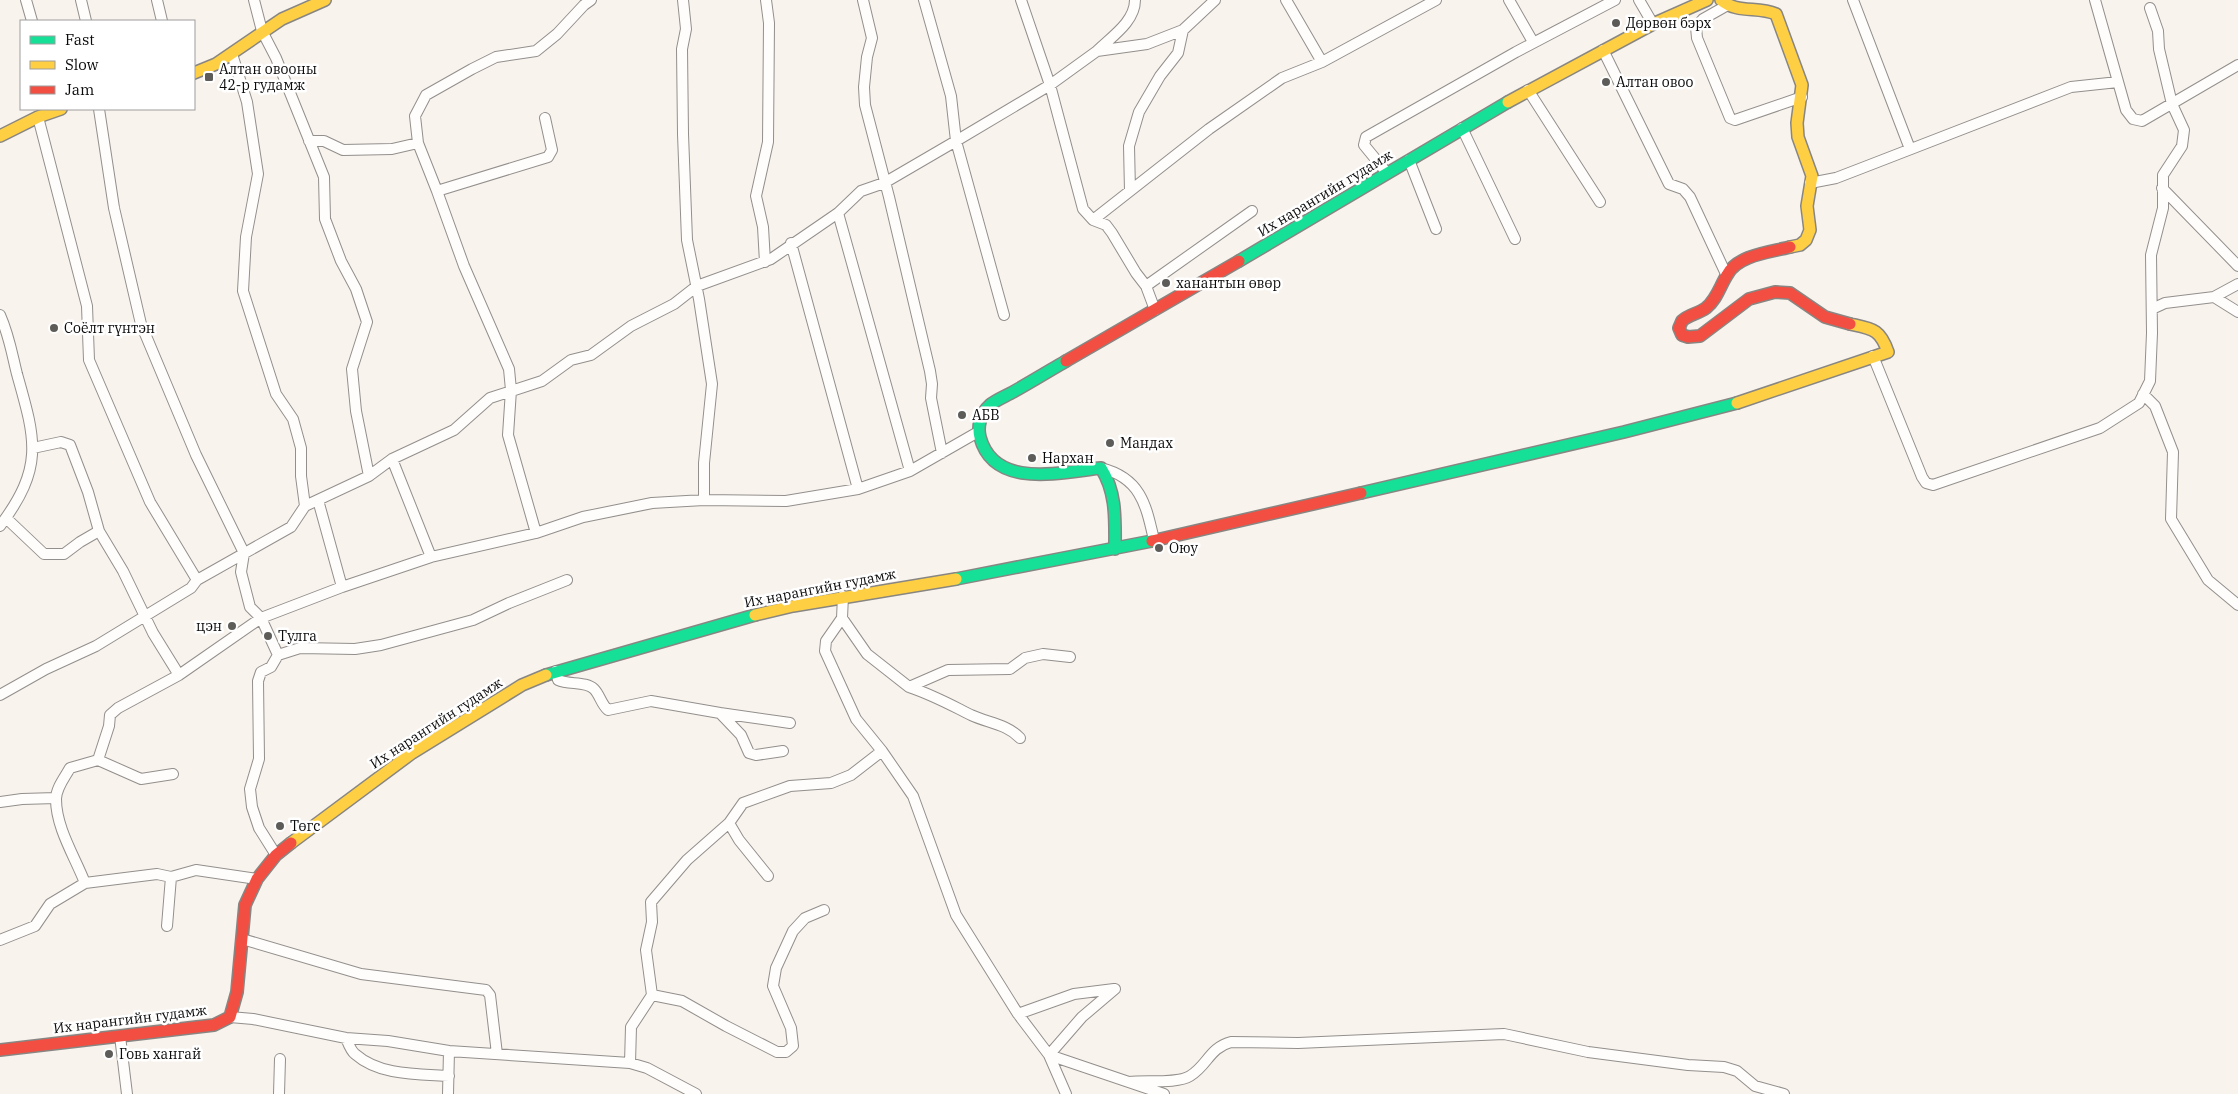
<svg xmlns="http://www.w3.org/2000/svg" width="2238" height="1094" font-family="'IBM Plex Serif',serif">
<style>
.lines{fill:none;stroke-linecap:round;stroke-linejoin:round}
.street-casing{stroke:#928f8c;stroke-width:12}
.fast-casing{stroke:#888683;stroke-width:14}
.slow-casing{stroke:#888683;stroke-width:14}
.jam-casing{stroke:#888683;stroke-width:14}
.street{stroke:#fefdfc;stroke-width:10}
.fast{stroke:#16e098;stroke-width:11}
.slow{stroke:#ffcf43;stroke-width:11}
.jam{stroke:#f24e42;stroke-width:11}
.poi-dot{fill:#5e5c59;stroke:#fff;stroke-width:2}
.labels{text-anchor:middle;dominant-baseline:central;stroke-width:5;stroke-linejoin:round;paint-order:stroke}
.poi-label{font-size:14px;fill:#0a0a0a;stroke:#fff;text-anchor:start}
.street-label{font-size:14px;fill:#0a0a0a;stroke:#fff}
</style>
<rect width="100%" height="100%" fill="#f9f3ed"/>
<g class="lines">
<defs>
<path id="street" d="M26 0 32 21
M81 0 86 21
M157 0 162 21
M254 0 262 31 276 58 324 177 325 219 341 261 356 289 367 322 352 369 356 411 369 476 305 506
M683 0 686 29 682 49 683 134 687 240 699 299 712 384 704 463V500
M863 0 872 38 867 57 864 87 865 105 889 197 930 371 932 384 931 398 942 453
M924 0 951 96 956 141 1004 315
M1021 0 1050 85 1083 209 1093 220 1106 225 1112 233 1136 273 1146 286 1155 310
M1286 0 1322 62
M1509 0 1533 42
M1639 0 1653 24
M1853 0 1910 149
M2095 0 2126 110 2133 119 2142 121 2238 65
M1726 6 1703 19 1696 27 1697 38 1730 118 1735 120 1802 97
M1603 50 1669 184 1683 189 1690 197 1726 274
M1097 51C1111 37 1135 22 1135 0
M1528 90 1600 202
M99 109 114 208 141 324 196 455 244 553 241 572 250 607 261 618 278 655
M38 117 87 306 89 360 150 502 197 580 291 527 305 506 301 476V448L293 419 276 394 243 291 246 237 258 174 247 102 232 54
M1462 128 1515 239
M309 141H324L343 150 392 149 418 143
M1409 160 1436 229
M1387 173 1364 145 1366 137 1516 52 1615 0
M1810 183 1836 178 1862 168 2071 87 2118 82
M2162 188 2238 266
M437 191 548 157 552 150 545 118
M1130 191 1129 146 1139 112 1160 76 1178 53 1183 30
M838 213 910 471
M1093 220 1209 129 1282 78 1322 62 1436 0
M791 243 858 489
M765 262 763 227 756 196 768 142 769 23 766 0
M1146 286 1252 211
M2214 297 2238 284
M2152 309 2165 303 2214 297 2238 312
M0 315C9 335 12 354 17 374 36 441 44 467 0 526
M1873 356 1922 477 1926 483 1933 485 2100 428 2139 403 2150 381 2152 333 2151 255 2163 208V175L2182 146 2184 130 2172 104 2159 49 2158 31 2150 8
M2143 394 2155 406 2173 452 2171 519 2208 580 2238 605
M33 448 61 442 70 445 88 492 99 531 123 571 153 633 179 675
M392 459 431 557
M1101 468C1141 478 1146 505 1154 540
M369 476 392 459 454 430 490 398 542 381 571 360 591 355 631 326 674 304 697 286 771 259 838 213 861 191 884 183 956 141 1050 85 1097 51 1147 44 1183 30 1215 0
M318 500 342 587
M6 518 44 554H64L80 542 99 531
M536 533 508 435 511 390 509 369 464 266 437 191 418 143 415 116 426 95 472 69 496 57 536 51 557 34 584 5 591 0
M843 596 842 618 867 654 909 687 948 670 1010 669 1025 658 1043 654 1070 657
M842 618 826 641 825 651 856 719 882 751 913 796 956 915 1018 1014 1049 1055 1164 1094
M556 671 558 680C569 685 586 681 594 689 600 695 601 704 608 710L651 701 720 713
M909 687C933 695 949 704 971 715 988 723 1007 724 1020 738
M0 695 46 669 96 646 191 588 197 580
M783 751 756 755 749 753 741 735 720 713 790 723
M98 760 141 779 173 774
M0 802 22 799 56 798
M729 823 743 803 790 786 831 783 851 775 882 751
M276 855 259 828 252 807 250 789 259 759 258 681 261 672 271 667 278 655 300 648 355 649 381 645 473 620 509 603 567 580
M257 879 196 870 171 877 157 874 85 883C75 857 56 828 56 799 56 788 65 777 70 768L98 760 109 726 110 715 118 708 179 675 261 618 342 587 431 557 536 533 583 517 652 503 704 500 786 501 858 489 910 471 978 432
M167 926 171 877
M242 939 361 974 486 990 490 995 497 1054
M0 940 35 926 50 904 85 883
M652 995 682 1001 726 1026 777 1052H786L793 1046 791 1028 773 986 776 968 793 931 805 918 824 910
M1018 1014 1074 994 1114 989
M230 1017 253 1019 346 1038 388 1041 449 1051 630 1063 647 1068 696 1094
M120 1036 127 1094
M346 1038C348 1043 351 1051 355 1054 380 1076 418 1074 449 1076
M630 1063 631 1027 652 995 646 950 652 922 651 902 687 860 729 823 739 840 768 876
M1129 1082C1145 1080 1177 1084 1190 1076 1208 1065 1209 1048 1231 1042L1298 1043 1504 1034 1588 1052 1688 1065 1724 1067 1737 1071 1755 1086 1784 1094
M279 1094 280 1059
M448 1094 449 1051
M1066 1094 1049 1055 1082 1017 1115 989"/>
<path id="fast" d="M1239 261 1508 102
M1066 361C1049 371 1031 382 1013 392 1006 396 996 400 990 405 981 413 977 426 980 437 994 490 1062 472 1101 468 1117 493 1115 521 1115 549
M1361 493 1624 432 1737 403
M956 579 1152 541
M546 675 755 615"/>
<path id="slow" d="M1721 0C1738 14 1757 6 1776 14L1802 85 1797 123 1798 137 1812 176 1807 206 1810 230 1806 240 1800 245 1790 247
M194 73 216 64 282 19 325 0
M1508 102 1653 24 1707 0
M0 136 38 117 61 109
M1737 403 1888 352C1880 329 1873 329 1850 324
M755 615 793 606 956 579
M291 843 412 753 522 685 546 675"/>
<path id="jam" d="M1790 247C1771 252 1737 255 1727 275 1720 286 1717 299 1706 308 1698 314 1689 314 1682 321L1679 328 1682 335 1688 337 1700 336 1749 299 1775 292 1790 293 1825 317 1850 324
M1066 361 1239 261
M1152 541 1361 493
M0 1050 214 1025 230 1017 237 992 245 905 257 879 276 855 291 843"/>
</defs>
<use href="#street" class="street-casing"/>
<use href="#fast" class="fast-casing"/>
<use href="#slow" class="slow-casing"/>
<use href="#jam" class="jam-casing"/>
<use href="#street" class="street"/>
<use href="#fast" class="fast"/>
<use href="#slow" class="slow"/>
<use href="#jam" class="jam"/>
</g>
<g class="poi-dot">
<circle cx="1616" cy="23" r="5"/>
<rect x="204" y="72" width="10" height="10" rx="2.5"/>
<circle cx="1606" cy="82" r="5"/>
<circle cx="1166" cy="283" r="5"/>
<circle cx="54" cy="328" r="5"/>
<circle cx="962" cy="415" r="5"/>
<circle cx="1110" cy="443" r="5"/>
<circle cx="1032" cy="458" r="5"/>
<circle cx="1159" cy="548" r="5"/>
<circle cx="232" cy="626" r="5"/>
<circle cx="268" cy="636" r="5"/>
<circle cx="280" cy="826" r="5"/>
<circle cx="109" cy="1054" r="5"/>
</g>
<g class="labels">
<g class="poi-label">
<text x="1626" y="23">Дөрвөн бэрх</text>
<text x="219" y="69">Алтан овооны<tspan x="219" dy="16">42-р гудамж</tspan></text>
<text x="1616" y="82">Алтан овоо</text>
<text x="1176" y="283">ханантын өвөр</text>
<text x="64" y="328">Соёлт гүнтэн</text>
<text x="972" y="415">АБВ</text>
<text x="1120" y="443">Мандах</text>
<text x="1042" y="458">Нархан</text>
<text x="1169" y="548">Оюу</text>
<text x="222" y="626" text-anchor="end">цэн</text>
<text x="278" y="636">Тулга</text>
<text x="290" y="826">Төгс</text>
<text x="119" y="1054">Говь хангай</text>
</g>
<g class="street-label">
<text transform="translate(1325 193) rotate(-31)">Их нарангийн гудамж</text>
<text transform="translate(820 588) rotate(-11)">Их нарангийн гудамж</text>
<text transform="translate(436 723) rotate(-33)">Их нарангийн гудамж</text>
<text transform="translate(130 1019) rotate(-7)">Их нарангийн гудамж</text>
</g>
</g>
<rect x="20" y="20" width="175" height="90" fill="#ffffff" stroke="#9d9d9d"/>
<rect x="30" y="36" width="25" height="8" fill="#16e098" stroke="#9d9d9d"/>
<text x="65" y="45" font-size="15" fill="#0a0a0a">Fast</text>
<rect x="30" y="61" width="25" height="8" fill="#ffcf43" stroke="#9d9d9d"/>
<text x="65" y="70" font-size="15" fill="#0a0a0a">Slow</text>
<rect x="30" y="86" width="25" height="8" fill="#f24e42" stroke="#9d9d9d"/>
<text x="65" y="95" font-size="15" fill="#0a0a0a">Jam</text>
</svg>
